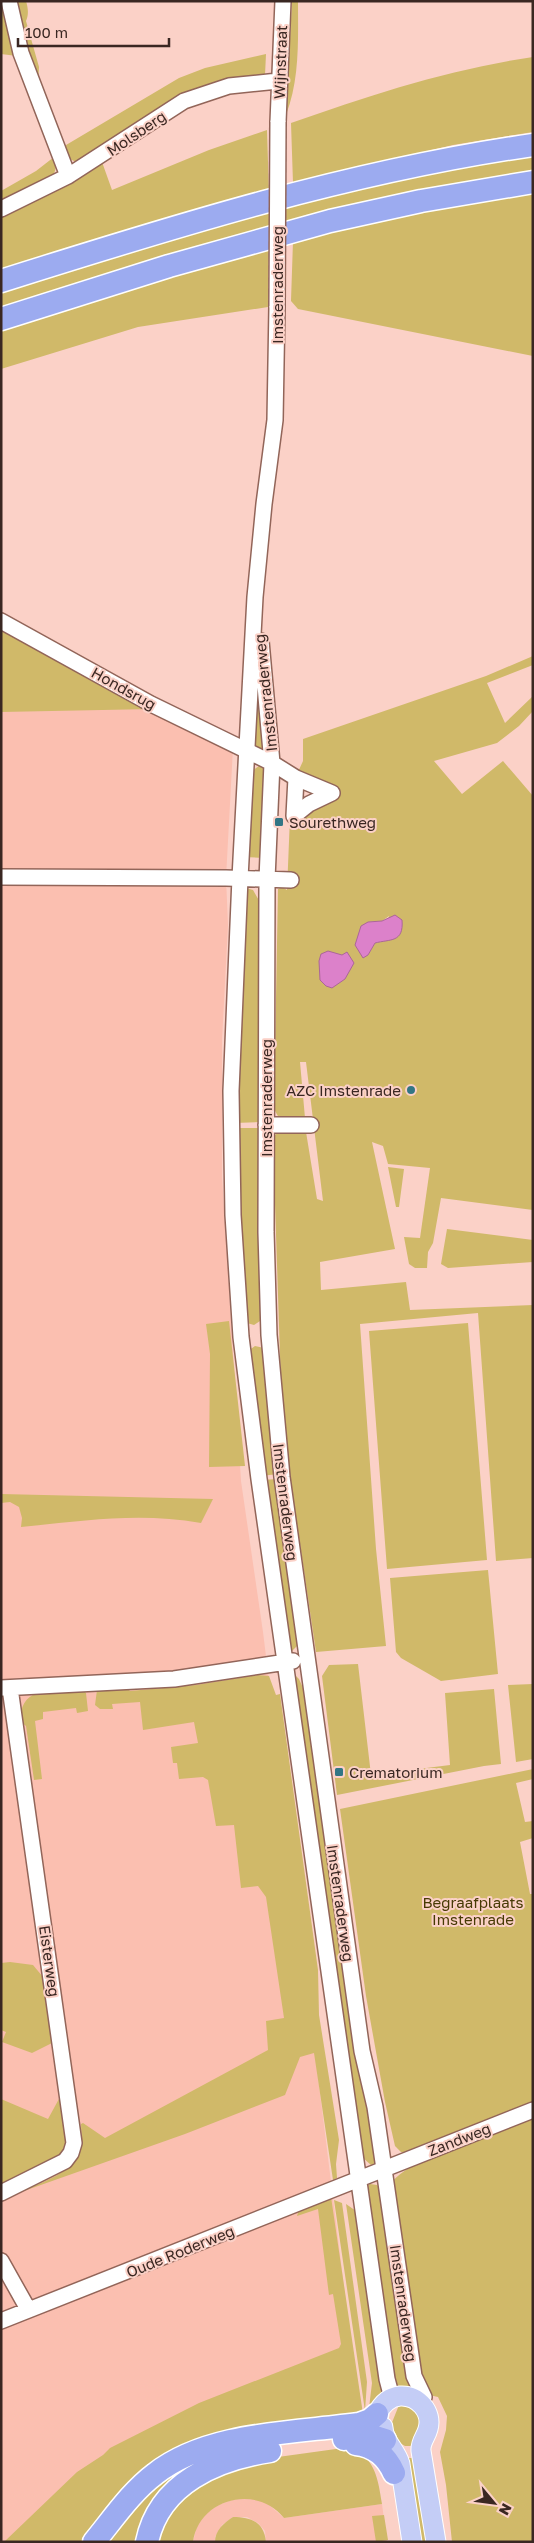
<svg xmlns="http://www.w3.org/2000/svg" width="534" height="2543" font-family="'Golos Text',sans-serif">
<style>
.built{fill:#fbbfb0}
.green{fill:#d0b969;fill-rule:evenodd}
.water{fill:#dc81ca;stroke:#ab6698}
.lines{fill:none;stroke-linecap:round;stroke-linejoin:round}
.minor-casing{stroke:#926559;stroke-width:18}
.major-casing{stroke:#fff;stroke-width:21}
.highway-casing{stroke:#fff;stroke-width:25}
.minor{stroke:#fff;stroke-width:15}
.major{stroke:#c4cdf6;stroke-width:19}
.highway{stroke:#9cabf0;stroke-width:22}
.minor-bridge-casing{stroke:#926559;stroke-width:18;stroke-linecap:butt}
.minor-bridge{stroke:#fff;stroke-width:15}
.poi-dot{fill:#327685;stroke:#fbd1c7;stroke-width:2}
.labels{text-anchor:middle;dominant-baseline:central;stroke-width:4;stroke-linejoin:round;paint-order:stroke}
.street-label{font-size:15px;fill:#3a2722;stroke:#fbd1c7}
.poi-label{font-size:15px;fill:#3a2722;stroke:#fbd1c7;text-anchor:start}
.park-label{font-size:15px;fill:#473a04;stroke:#fbd1c7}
</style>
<rect width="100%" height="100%" fill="#fbd1c7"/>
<path class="built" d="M1 622 233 748 226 878 228 925 222 1041V1177L241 1481 263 1632 356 2384 34 2542H1Z
M239 2498 255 2499 267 2503 284 2518 382 2504 387 2542H266L265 2531 258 2523 247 2517H233L222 2525 215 2537V2542H193L197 2525 208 2512 220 2504Z"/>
<path class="green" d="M1 1H4L17 56 1 54Z
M12 1H26C28 8 29 14 26 21L39 67 38 87Z
M292 1H298C298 39 300 79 286 115Z
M266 54 265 75 233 82 76 162 66 157 61 148 179 78 205 68Z
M533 57V132L453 145 293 183 291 123C370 95 450 69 533 57Z
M267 130 269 194 1 273V217L65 185 102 162 112 190 209 150Z
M54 157C65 186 21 197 1 206V191L36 171Z
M533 157V173L268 227 169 254 1 308V293L63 271 248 218 381 182 478 164Z
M533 190V356L298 309 291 301 293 241 406 213Z
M269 245 268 307 138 327 1 369V324Z
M1 626 153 709 1 712Z
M533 656V665L487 683 505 723 533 696V711L519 726 497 743 434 761 462 794 503 761 533 796V1210L441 1198 433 1243 428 1252 427 1268H415L409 1264 404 1237 420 1238 430 1168 388 1164 383 1146 372 1142 395 1249 320 1262 321 1290 406 1282 410 1310 533 1305V1558L496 1561 478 1313 360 1324 376 1549 386 1646 316 1652 291 1483 281 1386 273 1143 275 1135 280 1131 306 1132 317 1199 323 1201 306 1062H300L305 1118H279L274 1109 278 889 282 887 287 890 290 817 304 813 321 784 298 772 303 761V739L486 676ZM389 916 382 941 375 943 368 955V922L382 921Z
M256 670 265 749 262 751 256 750 252 741Z
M259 766 266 770 264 858 244 857 252 771Z
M246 888 253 890 261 904 262 1122 234 1123Z
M234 1128H262L263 1319 254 1325 247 1323Z
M388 1167 404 1169 399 1207H396Z
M447 1229 533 1240V1262L448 1268 441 1264Z
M229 1321 245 1466 209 1467 210 1354 206 1324Z
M468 1323 487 1560 387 1569 369 1331Z
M255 1346 264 1348 278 1474 261 1476 248 1351Z
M278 1479 298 1645 290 1653 262 1480Z
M1 1494 213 1499 201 1523C138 1512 84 1521 21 1527L22 1518 19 1507 10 1502 1 1503Z
M488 1570 498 1674 441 1681 401 1658 396 1652 390 1578Z
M358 1664 371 1775 450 1765 445 1693 494 1689 501 1764 484 1766 337 1795 322 1676 329 1665Z
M293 1673 299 1679 303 1688 325 1845 337 1893 377 2162 371 2165 362 2157Z
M258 1675 269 1676 276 1695 280 1694 318 1970 319 2015 339 2140 336 2164 337 2178 333 2180 314 2053 300 2057 285 2095 185 2134 21 2192C41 2182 75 2173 81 2148 83 2141 81 2132 81 2124L83 2123 105 2138 268 2050 266 2021 284 2018 266 1897 258 1886 241 1888 234 1825 216 1826 208 1780 203 1777 179 1779 177 1763H173L171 1747 198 1743 194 1722 143 1730 140 1702 112 1704 113 1709H100L95 1705 97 1690 126 1687 130 1691 196 1685Z
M533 1684V1759L516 1762 508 1685Z
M81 1689 86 1693 88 1711 77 1713 76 1708 43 1712V1719L35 1721 42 1779 34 1780 26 1726 21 1722C18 1685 55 1690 81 1689Z
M533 1769V1779L516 1783 525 1822 533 1821V1838L520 1842 530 1894H533V2106L413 2154 401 2152 395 2146 385 2102 366 1996 340 1809Z
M10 1962 33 1965 43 1977 52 2043 32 2053 2 2042 6 2032 1 2030V1963Z
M60 2097 68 2130 67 2146 59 2159 1 2188V2099L48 2119Z
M533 2115V2542H452L446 2485 440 2452 446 2430 447 2416 438 2397 429 2395 423 2387 393 2181C409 2159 504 2127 533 2115Z
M370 2184 377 2185 381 2191 416 2392 397 2393 367 2186Z
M331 2197 363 2414 210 2442 87 2542H4L77 2472 103 2455 110 2448 199 2403 339 2348 341 2344 333 2294 329 2295 318 2209 297 2216 299 2209Z
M334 2200 342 2203 367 2382 365 2411Z
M346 2204 356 2211 382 2388 381 2399 369 2408 372 2383Z
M399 2405 415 2409 421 2422 413 2446H405L395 2440 391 2425Z
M359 2433 243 2451 220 2457 141 2542H103L149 2486 216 2450Z
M343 2448C349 2450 358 2452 363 2455 377 2467 379 2486 382 2504L284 2518C257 2484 199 2498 193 2542H155L163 2518 204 2479 278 2457Z
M405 2458H415L429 2542H414Z
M384 2515 388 2540 376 2542 372 2516Z
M233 2517C251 2517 264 2522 266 2542H215C215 2530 224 2523 233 2517Z"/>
<path class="water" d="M395 915 402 920C404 943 390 939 375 943L368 955 363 958 355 945 361 926 368 922 382 921Z
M328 951 342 955 347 952 354 963 345 979 332 988 326 986 320 980 319 961 321 954Z"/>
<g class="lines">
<defs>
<path id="minor" d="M9 1 21 53 68 176
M278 122 283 1
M1 209 68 176 184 101 229 86 278 81
M277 306 275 420 264 504 255 597 240 878 231 1091 233 1215 241 1337 259 1479 387 2379 392 2398
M1 621 151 704 272 763 296 778 332 793
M261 641 272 763 267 879 266 1232 269 1335 282 1477 362 2051 375 2107 414 2376 424 2397
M294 816 309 804 332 793
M294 816 296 778
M1 877 226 878 291 880
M266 1125H311
M1 1688 174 1679 293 1661
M1 2193 65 2161 71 2153 74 2143 10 1688
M1 2261 28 2309
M1 2321 533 2110"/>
<path id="major" d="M377 2414C382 2404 389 2397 400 2396 418 2395 433 2412 428 2429 426 2437 420 2442 421 2451L436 2542
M383 2427C383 2442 396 2449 400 2464L412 2542"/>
<path id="highway" d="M1 281C175 226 351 171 533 145
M1 319 169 266 330 221 421 201 533 182
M344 2439 369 2435 385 2440
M356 2444C375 2446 387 2457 394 2473
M94 2542C113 2519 131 2492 155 2474 208 2432 295 2433 359 2424L370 2420 377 2414
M147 2542C159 2483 217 2459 270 2451"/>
</defs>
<use href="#minor" class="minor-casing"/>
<use href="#major" class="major-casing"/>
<use href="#highway" class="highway-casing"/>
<use href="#minor" class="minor"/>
<use href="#major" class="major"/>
<use href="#highway" class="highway"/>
<defs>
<path id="minor-bridge" d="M277 306 278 122"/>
</defs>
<use href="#minor-bridge" class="minor-bridge-casing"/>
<use href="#minor-bridge" class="minor-bridge"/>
</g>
<g class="poi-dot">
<rect x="274" y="817" width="10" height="10" rx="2.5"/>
<circle cx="411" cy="1090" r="5"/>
<rect x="334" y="1767" width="10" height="10" rx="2.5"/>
</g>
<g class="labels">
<g class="street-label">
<text transform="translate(280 62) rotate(-88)">Wijnstraat</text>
<text transform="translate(136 133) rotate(-34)">Molsberg</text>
<text transform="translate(277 285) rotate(-90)">Imstenraderweg</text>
<text transform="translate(124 688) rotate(29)">Hondsrug</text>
<text transform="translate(265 693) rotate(-96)">Imstenraderweg</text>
<text transform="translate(266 1098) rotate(-90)">Imstenraderweg</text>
<text transform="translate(286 1502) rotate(83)">Imstenraderweg</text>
<text transform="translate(341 1903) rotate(82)">Imstenraderweg</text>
<text transform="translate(50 1961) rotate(82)">Eisterweg</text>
<text transform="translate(459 2139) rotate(-21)">Zandweg</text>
<text transform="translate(180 2251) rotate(-22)">Oude Roderweg</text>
<text transform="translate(404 2303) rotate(82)">Imstenraderweg</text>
</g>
<g class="poi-label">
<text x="289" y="822">Sourethweg</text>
<text x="401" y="1090" text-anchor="end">AZC Imstenrade</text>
<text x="349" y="1772">Crematorium</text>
</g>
<g class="park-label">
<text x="473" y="1902">Begraafplaats<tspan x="473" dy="17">Imstenrade</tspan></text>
</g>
</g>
<rect width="534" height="2543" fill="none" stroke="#3a2722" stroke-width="5"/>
<g transform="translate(494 2503) rotate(119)" stroke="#fbd1c7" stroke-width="4" paint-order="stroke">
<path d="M0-4L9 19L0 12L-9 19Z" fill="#3a2722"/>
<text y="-8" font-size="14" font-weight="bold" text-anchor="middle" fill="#3a2722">N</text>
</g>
<path d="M18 38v8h151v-8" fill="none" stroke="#3a2722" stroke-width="2.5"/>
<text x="25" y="38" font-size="15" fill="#3a2722" stroke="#fbd1c7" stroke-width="4" paint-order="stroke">100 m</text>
</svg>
